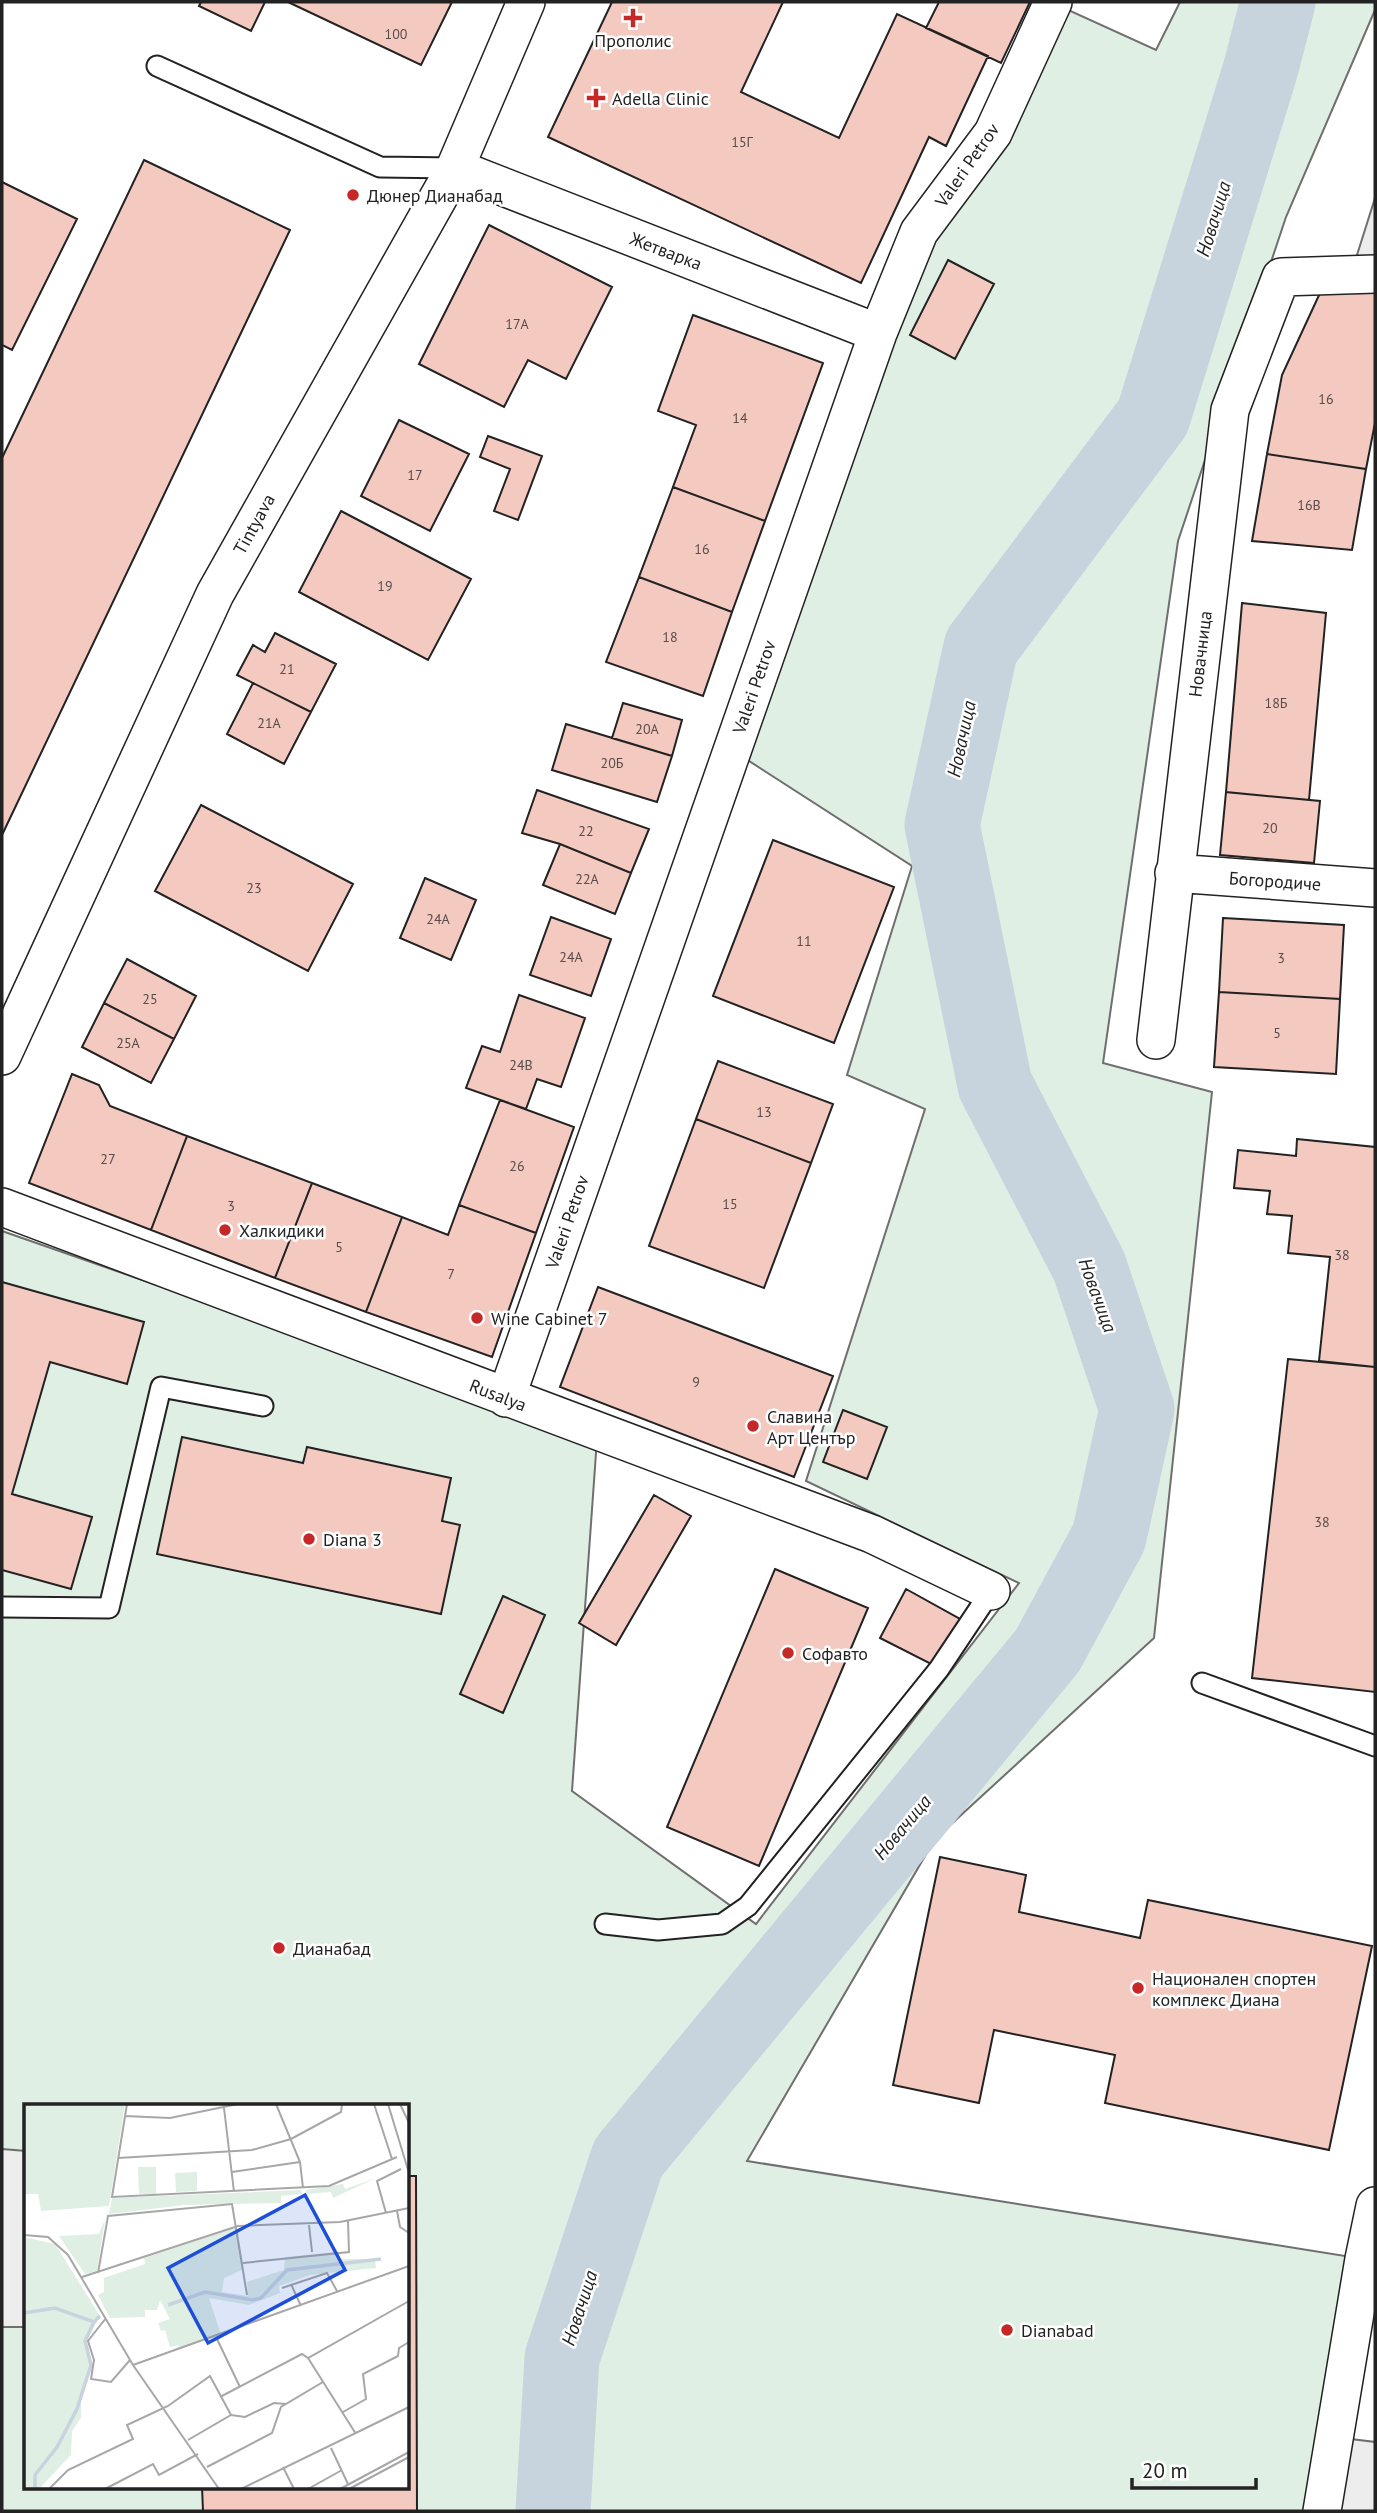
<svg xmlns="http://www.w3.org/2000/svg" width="1377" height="2513" font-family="'PT Sans',sans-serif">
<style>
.green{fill:#e0efe3;stroke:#6f6f6f;stroke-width:2;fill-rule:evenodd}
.parking{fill:#ededed;stroke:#6f6f6f;stroke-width:2}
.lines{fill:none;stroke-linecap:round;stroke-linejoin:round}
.river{stroke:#c7d3dd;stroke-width:75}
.building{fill:#f3c9c0;stroke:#222;stroke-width:2}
.lane-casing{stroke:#222;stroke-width:23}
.street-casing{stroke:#222;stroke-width:40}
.lane{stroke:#fff;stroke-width:19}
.street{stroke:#fff;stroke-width:37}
.poi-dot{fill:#c62828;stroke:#fff;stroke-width:2.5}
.labels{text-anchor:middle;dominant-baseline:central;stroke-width:5;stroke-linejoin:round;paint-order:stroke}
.number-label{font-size:14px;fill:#564c4a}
.poi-label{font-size:18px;fill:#222;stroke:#fff;text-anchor:start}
.street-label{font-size:18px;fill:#222;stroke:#fff}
.water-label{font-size:19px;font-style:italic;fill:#222;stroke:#fff}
.inset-river{fill:none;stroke:#c7d3dd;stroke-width:3.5}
.inset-road{fill:none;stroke:#a7a7a7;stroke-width:2}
.view{fill:#1d4ed8;fill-opacity:0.15;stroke:#1d4ed8;stroke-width:3.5}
.inset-edge{fill:none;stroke:#222;stroke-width:3.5}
</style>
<rect width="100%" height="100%" fill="#fff"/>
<path class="green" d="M1180 2H1375V10L1286 217 1178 541 1103 1063 1212 1092 1154 1638 935 1839 747 2161 1364 2259 1322 2511H2V1231L597 1439 572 1791 756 1924 1019 1583 806 1481 925 1109 847 1075 912 866 732 750 878 333 1053 3 1156 50ZM26 2105H408V2487H26Z"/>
<path class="parking" d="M1375 198V274H1351Z
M2 2149 26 2151V2327H2Z
M1334 2437 1375 2442V2511H1322Z"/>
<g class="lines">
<path class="river" d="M553 2511 562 2358 628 2158 1048 1650 1109 1537 1137 1409 1089 1266 995 1085 942 825 981 647 1153 417 1260 71 1278 2"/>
</g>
<path class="building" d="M201 2H265L251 31 199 6Z
M288 2H452L421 65Z
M612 2H783L741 92 839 138 897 14 988 56 946 146 929 137 861 283 548 137Z
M939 2H1030L1001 63 926 28Z
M144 160 290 230 2 835V458Z
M2 182 77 219 12 350 2 345Z
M489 225 612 287 566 379 528 360 504 407 419 364Z
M948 260 994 284 955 359 910 335Z
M1375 287V423L1366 469 1267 454 1282 375 1320 293Z
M693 315 823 363 765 521 673 487 696 425 658 411Z
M399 420 469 454 430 531 361 496Z
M488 436 542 456 518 520 494 511 510 469 480 457Z
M1267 454 1366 469 1352 550 1252 541Z
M673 487 765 521 732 612 639 577Z
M341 511 471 579 428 660 299 592Z
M639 577 732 612 703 696 606 662Z
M1242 603 1326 613 1309 800 1226 792Z
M275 633 336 664 311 712 237 675 253 645 265 652Z
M253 683 311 712 284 764 227 734Z
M623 703 682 720 672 756 612 738Z
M566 724 672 756 657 802 552 770Z
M537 790 649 829 631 873 560 844 522 833Z
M1226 792 1320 801 1314 863 1220 855Z
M201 805 353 884 308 971 155 891Z
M773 840 894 887 834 1043 713 996Z
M560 844 631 873 615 914 543 885Z
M425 878 476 900 451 960 400 938Z
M551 917 611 939 591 996 530 975Z
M1223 918 1344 925 1340 999 1219 992Z
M127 959 196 996 174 1039 104 1003Z
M1219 992 1340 999 1336 1074 1214 1067Z
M519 995 585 1018 561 1087 537 1079 526 1109 466 1088 482 1046 500 1052Z
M104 1003 174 1039 151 1083 82 1047Z
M718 1061 833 1104 811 1163 696 1119Z
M72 1074 99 1085 110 1106 187 1136 151 1230 29 1183Z
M500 1100 574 1127 536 1233 459 1205Z
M696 1119 811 1163 764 1288 649 1246Z
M187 1136 312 1183 275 1278 151 1230Z
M1297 1139 1375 1147V1367L1319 1361 1330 1257 1288 1253 1292 1216 1267 1214 1270 1191 1234 1188 1238 1150 1296 1156Z
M312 1183 402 1217 366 1312 275 1278Z
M459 1205 536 1233 492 1357 366 1312 402 1217 448 1235Z
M2 1282 144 1322 127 1384 50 1362 12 1494 92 1517 71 1589 2 1570Z
M598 1287 833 1376 794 1477 560 1387Z
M1288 1359 1375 1367V1692L1252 1678Z
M843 1410 887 1427 867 1479 823 1462Z
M182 1437 303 1463 307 1447 451 1478 442 1521 460 1525 441 1614 157 1554Z
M654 1495 691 1516 616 1645 579 1623Z
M775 1569 868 1608 759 1866 667 1827Z
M906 1589 960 1619 935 1666 880 1638Z
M503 1596 545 1615 503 1713 460 1694Z
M940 1857 1026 1875 1019 1912 1140 1938 1148 1900 1372 1946 1329 2150 1105 2103 1115 2055 994 2030 979 2103 893 2085Z
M408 2176H416L417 2511H203L202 2487H408Z"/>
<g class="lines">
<defs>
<path id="lane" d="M157 66 380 167 455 168
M2 1607 109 1608 161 1387 263 1406
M1202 1683 1375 1746
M605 1924 658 1930 722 1924 748 1906 939 1669 991 1591"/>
<path id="street" d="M455 168 878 333
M1174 873 1375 888
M1156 1040 1230 410 1281 277 1375 274
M2 1056 215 594 455 168 526 2
M2 1207 872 1534 991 1591
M506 1398 878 333 919 232 993 133 1053 2
M1322 2511 1364 2259 1375 2206"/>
</defs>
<use href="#lane" class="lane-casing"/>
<use href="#street" class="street-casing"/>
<use href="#lane" class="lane"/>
<use href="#street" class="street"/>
</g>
<g class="poi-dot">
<path d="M629.5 7.5h7v7h7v7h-7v7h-7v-7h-7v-7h7z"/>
<path d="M592.5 87.5h7v7h7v7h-7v7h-7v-7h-7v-7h7z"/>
<circle cx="353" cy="195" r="7"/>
<circle cx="225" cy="1230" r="7"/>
<circle cx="477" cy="1318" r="7"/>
<circle cx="753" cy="1426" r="7"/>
<circle cx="309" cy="1539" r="7"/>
<circle cx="788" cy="1653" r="7"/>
<circle cx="279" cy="1948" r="7"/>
<circle cx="1138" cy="1988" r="7"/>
<circle cx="1007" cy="2330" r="7"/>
</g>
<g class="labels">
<g class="number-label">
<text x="396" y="34">100</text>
<text x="742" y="142">15Г</text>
<text x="517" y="324">17А</text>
<text x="1326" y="399">16</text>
<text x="740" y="418">14</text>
<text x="415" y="475">17</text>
<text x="1309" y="505">16В</text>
<text x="702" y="549">16</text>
<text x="385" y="586">19</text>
<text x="670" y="637">18</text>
<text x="287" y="669">21</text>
<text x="1276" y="703">18Б</text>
<text x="269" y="723">21А</text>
<text x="647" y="729">20А</text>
<text x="612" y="763">20Б</text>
<text x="1270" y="828">20</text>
<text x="586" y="831">22</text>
<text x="587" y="879">22А</text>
<text x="254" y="888">23</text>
<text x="438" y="919">24А</text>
<text x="804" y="941">11</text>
<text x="571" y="957">24А</text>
<text x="1281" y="958">3</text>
<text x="150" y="999">25</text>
<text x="1277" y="1033">5</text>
<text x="128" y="1043">25А</text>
<text x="521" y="1065">24В</text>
<text x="764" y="1112">13</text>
<text x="108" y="1159">27</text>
<text x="517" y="1166">26</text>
<text x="730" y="1204">15</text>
<text x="231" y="1206">3</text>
<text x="339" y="1247">5</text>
<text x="1342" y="1255">38</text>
<text x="451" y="1274">7</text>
<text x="696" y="1382">9</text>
<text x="1322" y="1522">38</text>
</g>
<g class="poi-label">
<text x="633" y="40" text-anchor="middle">Прополис</text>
<text x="612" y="98">Adella Clinic</text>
<text x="367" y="195">Дюнер Дианабад</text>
<text x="239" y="1230">Халкидики</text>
<text x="491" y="1318">Wine Cabinet 7</text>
<text x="767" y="1416">Славина<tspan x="767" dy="21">Арт Център</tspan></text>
<text x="323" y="1539">Diana 3</text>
<text x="802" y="1653">Софавто</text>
<text x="293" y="1948">Дианабад</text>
<text x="1152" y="1978">Национален спортен<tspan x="1152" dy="21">комплекс Диана</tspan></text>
<text x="1021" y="2330">Dianabad</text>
</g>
<g class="street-label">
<text transform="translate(967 165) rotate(-55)">Valeri Petrov</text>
<text transform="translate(666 251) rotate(21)">Жетварка</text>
<text transform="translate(254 524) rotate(-61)">Tintyava</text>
<text transform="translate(1200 654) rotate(-83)">Новачница</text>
<text transform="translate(754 687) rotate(-71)">Valeri Petrov</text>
<text transform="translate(1275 881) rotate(4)">Богородиче</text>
<text transform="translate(567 1222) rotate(-71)">Valeri Petrov</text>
<text transform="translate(498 1395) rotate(21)">Rusalya</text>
</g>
<g class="water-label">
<text transform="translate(1213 219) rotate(-73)">Новачица</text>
<text transform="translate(961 739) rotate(-78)">Новачица</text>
<text transform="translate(1098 1295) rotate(70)">Новачица</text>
<text transform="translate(902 1827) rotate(-50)">Новачица</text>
<text transform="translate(579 2308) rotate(-72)">Новачица</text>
</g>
</g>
<g transform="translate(24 2104)">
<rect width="385" height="385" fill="#fff"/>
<path d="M0 0H101L85 102 17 107 14 90H0ZM114 63H132V90H115ZM173 68V87L152 88 151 69ZM352 74 309 94 307 88 282 90V86L319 80 321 85ZM277 86 278 90 257 92V99L160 101 85 110 88 94ZM81 115 73 167 61 170 35 132 75 130ZM213 123 220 165 200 174 198 188 224 192 223 178 260 166 261 153 311 148 312 155H351L352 164 286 171 255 182 256 189 225 201 185 194 197 231 155 245 154 241 146 243 141 226 137 227 134 219 146 215 136 196 133 206H121V213L86 214 74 191 80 188V174L121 160 120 154ZM0 133 31 140 76 212 62 237 67 261 57 289V314L48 327 47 351 15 385H0Z" fill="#e0efe3"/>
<path class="inset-river" d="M144 201 181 188 229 196 237 194 263 166 357 155M0 209 31 204 70 218 76 212M11 385V371L33 343 53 305 67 261 61 237 70 218"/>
<path class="inset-road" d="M103 0 88 93 305 82 373 53M252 0 276 58 279 84M350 0 368 55M364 0 385 69M376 0 385 19M200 4 210 88M101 12 146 14 214 0M94 54 228 46 267 35 317 8 318 0M208 68 276 58M373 107 376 123 385 129M362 109 353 77 377 65M285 121 288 148M0 131 24 133 44 151 109 261 195 385M219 159 325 148 324 117M74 169 84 112 208 100 223 191M58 173 214 122 316 118 385 104M267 180 277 202M258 184 303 169 313 187M82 214 64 237 70 256 67 275 87 278 106 256M192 233 216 283M284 254 332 330M109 261 385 162M196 293 278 250 284 254 385 197M319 308 342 295 339 270 374 252 375 244 385 238M164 336 207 311 221 313 250 299 262 300M307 344 324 380M183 363 248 329 257 303 299 278M259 363 270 385M25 385 44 366 109 335 103 321 144 302 186 272 207 311M81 385 129 360 135 371 174 350M217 385 385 303M284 385 318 366M316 385 385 348M325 385 385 353"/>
<path class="view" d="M281 91 321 166 184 239 144 164Z"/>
<rect width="385" height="385" class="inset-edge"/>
</g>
<rect width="1377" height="2513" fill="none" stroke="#222222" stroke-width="7"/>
<path d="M1132 2478v10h124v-10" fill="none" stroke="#222222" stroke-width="3.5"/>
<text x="1142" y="2478" font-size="21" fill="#222222" stroke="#ffffff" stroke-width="5" paint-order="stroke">20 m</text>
</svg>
